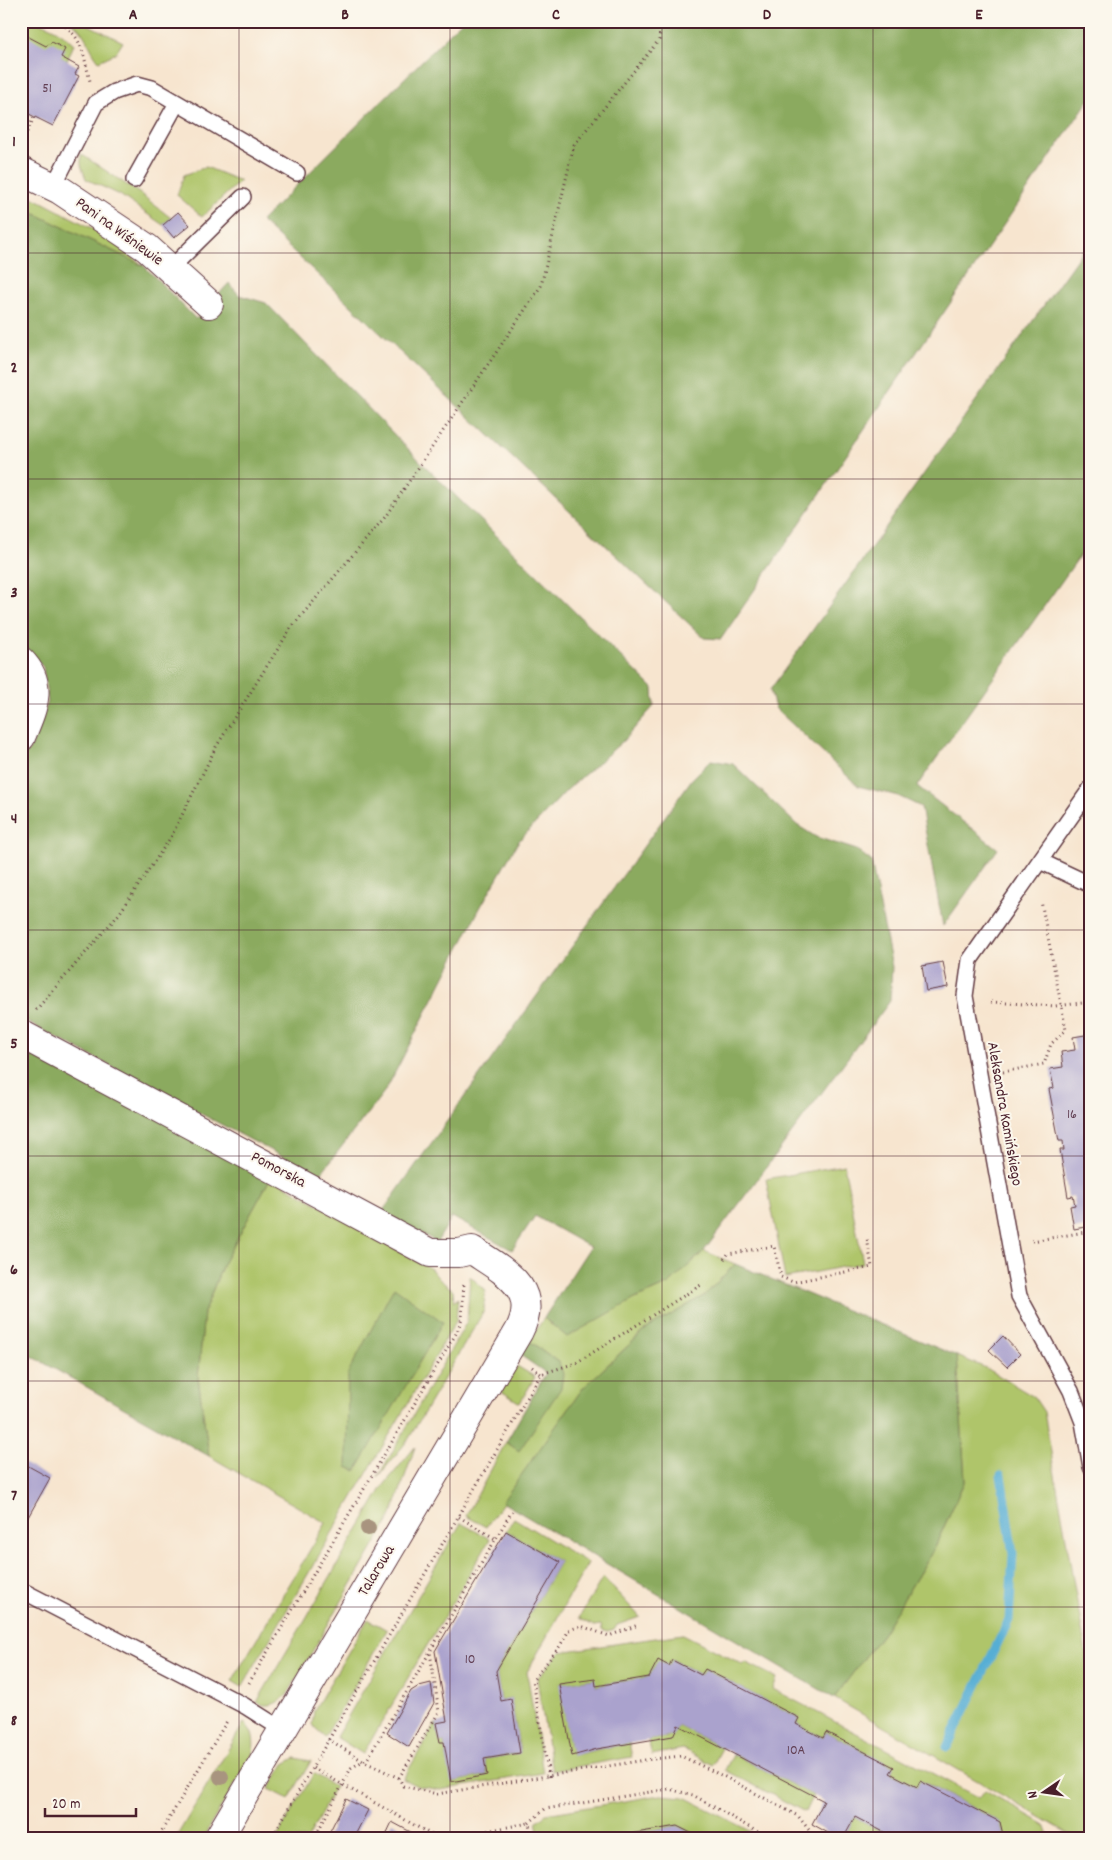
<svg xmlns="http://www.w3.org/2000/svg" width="1112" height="1860" font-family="Dekko,sans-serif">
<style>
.green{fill:#afc56a;stroke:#7c724a}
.forest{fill:#8baa5e;stroke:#6a6444}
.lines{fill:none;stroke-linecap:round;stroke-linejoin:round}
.stream{stroke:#57aed4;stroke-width:9}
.building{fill:#aaa2cd}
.service-casing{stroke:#643d44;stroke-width:18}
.minor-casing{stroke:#643d44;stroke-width:30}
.path{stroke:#643d44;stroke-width:3;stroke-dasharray:1 4;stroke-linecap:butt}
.service{stroke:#fff;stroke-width:15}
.minor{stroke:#fff;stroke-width:28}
.tree{fill:#a8947f}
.grid{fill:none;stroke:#4a1f2b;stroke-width:1;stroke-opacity:0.55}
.labels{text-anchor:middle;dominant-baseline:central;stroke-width:4;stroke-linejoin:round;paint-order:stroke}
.number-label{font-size:14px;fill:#624054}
.street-label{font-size:16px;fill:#4a1f2b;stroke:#fbf7ec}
.neatline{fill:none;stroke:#4a1f2b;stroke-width:2}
.grid-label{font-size:16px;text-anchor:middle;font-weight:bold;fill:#4a1f2b}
</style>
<rect width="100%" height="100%" fill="#fbf7ec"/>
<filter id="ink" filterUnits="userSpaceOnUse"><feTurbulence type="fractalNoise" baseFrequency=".02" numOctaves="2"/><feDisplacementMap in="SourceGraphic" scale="10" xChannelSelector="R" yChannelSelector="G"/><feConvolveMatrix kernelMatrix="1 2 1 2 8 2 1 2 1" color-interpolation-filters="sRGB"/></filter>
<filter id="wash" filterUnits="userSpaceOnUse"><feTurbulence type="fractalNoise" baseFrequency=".0096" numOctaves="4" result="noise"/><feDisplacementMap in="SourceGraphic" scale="20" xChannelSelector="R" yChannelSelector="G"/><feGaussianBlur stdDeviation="1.12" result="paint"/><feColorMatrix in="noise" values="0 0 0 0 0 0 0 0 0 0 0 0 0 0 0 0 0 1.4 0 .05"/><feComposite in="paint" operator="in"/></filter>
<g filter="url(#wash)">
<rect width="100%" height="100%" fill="#f7e5cf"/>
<path class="green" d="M21 21C44 21 58 29 74 44L67 61 27 36 21 27Z
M69 21H81L123 42 116 53 99 61C88 48 86 30 69 21Z
M81 154 142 195 171 218 163 225 120 195 86 179 81 165Z
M206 167 240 181 202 217 177 195 184 175Z
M21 191 105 235 144 266 21 207Z
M844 1165 863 1263 785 1278 766 1179Z
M271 1177 431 1269 440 1280 453 1290 454 1302 458 1298 456 1321 242 1687 232 1681 326 1523 209 1456 198 1378 204 1312 223 1264Z
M704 1251 735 1264 705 1295 645 1330 583 1388 486 1527 466 1516 506 1442 519 1450 559 1362 529 1341 544 1318 551 1325 635 1299 669 1284Z
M470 1276 485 1290 484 1311 408 1440 378 1477 461 1332 467 1321Z
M957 1356 988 1369 1034 1397 1044 1412 1091 1682V1839H1078L834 1698 883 1633 934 1549 965 1480Z
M517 1366 535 1377 520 1403 501 1391Z
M415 1447 392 1515 287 1695C278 1703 268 1709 257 1702L384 1485Z
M514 1518 588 1563 527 1672 543 1773 440 1790 417 1786 403 1779 436 1723 440 1742H444L452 1782 487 1775 484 1759 520 1753 511 1699 501 1701 496 1671 560 1562 506 1531Z
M461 1523 490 1539 363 1754 336 1737Z
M603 1577 640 1617 617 1625 614 1630 607 1632 602 1630 601 1625 594 1626 579 1618Z
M368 1619 387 1630 325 1737 312 1725 314 1710Z
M683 1634 744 1665 745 1662 777 1678 773 1689 979 1798 985 1790 1045 1825 1050 1839H1004L1000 1822 921 1781 917 1787 891 1773 894 1767 826 1732 823 1738 796 1724 799 1718 705 1669 701 1675 673 1660 669 1666 658 1661 649 1677 596 1686 594 1679 560 1684 572 1755 629 1743 632 1757 552 1771 537 1679 560 1652Z
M244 1723C255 1732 255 1743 252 1756L202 1839H175Z
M678 1725 722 1748 713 1765 683 1749 652 1755 648 1740 673 1736Z
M733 1754 813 1795 805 1812 725 1770Z
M295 1758 311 1761 289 1799 269 1789 284 1764Z
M314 1773 335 1787 308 1839H276Z
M661 1795 684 1797 745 1828 761 1839H703L677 1826 600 1839H540L536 1822 546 1814Z
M855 1817 897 1839H843Z"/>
<path class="forest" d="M462 21H1091V97L721 639 704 638 261 221Z
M21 207 144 266 196 319 229 283 239 295 266 303 422 463 653 688 654 706 623 741 567 790 518 842 480 908 387 1088 319 1176 21 1019V762L32 745 48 702 43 667 21 644Z
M1091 239V540L917 786 998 849 943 926 921 807 898 796 858 786 775 708 770 690Z
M711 760 733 764 797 825 816 837 857 850 871 861 892 967 890 1001 704 1251 669 1284 635 1299 567 1337 544 1318 590 1247 535 1216 512 1250 452 1217 437 1242 382 1212 692 779Z
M21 1042 271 1177 223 1264 204 1312 198 1378 209 1456 21 1350Z
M735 1264 957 1356 965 1480 934 1549 883 1633 834 1698 502 1502 583 1388 645 1330 705 1295Z
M394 1287 443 1322 356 1471 347 1467 348 1373Z
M529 1341 559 1362 563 1374 561 1388 519 1451 506 1442 546 1373 520 1355Z"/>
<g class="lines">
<path class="stream" d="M947 1747 1009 1620 1013 1554 1001 1475"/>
</g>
<g id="blocks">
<path class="building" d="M21 27 27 30V36L46 46 52 42 65 49 61 57 79 67 75 74 79 76 53 126 21 110Z
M178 212 190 225 174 238 163 225Z
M943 962 948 987 926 991 922 966Z
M1091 1034V1226L1074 1229 1070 1206 1075 1205 1073 1196 1068 1197 1060 1150H1064L1063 1141H1059L1049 1089 1054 1088 1050 1069 1063 1067 1061 1052 1075 1050 1073 1037Z
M1003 1336 1020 1354 1007 1367 989 1350Z
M21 1462 50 1478 27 1519 21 1516Z
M506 1531 560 1562 496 1671 501 1701 511 1699 520 1753 484 1759 487 1775 451 1782 444 1742H440L436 1723 447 1721 435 1651Z
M658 1660 669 1666 672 1660 701 1675 705 1669 799 1718 796 1724 823 1738 826 1732 894 1767 890 1773 917 1787 920 1781 1000 1822 1004 1839H897L855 1817 843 1839H839L812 1824 824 1801 678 1725 673 1736 597 1749 572 1756 559 1684 595 1679 596 1686 649 1677Z
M431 1683 434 1703 409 1747 387 1733 411 1691 419 1686Z
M346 1799 368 1810 353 1839H326Z
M392 1822 420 1837 419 1839H384Z
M677 1826 703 1839H606V1838Z"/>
</g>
</g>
<g filter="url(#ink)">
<use href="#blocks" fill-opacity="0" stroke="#643d44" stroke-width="1"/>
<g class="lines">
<defs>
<path id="service" d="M134 180 177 103
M53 187 96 103 114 92 137 84 152 88 297 173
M170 269 243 197
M1091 788 970 960 965 996 1019 1296 1071 1391 1083 1422 1091 1467
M1040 861 1091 885
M21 1590 245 1706 283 1730"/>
<path id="minor" d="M21 171 60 190 147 248 209 304
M21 661C45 685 32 710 21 737
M21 1034 430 1253H459L472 1250C503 1271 541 1288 519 1331L218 1839"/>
</defs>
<use href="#service" class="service-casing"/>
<use href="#minor" class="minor-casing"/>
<path class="path" d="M57 21C83 35 83 54 90 81
M23 141 34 117
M991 1002 1055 1006 1091 1002
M36 1010 119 914 171 837 216 747 291 628 385 517 541 286 574 145 659 40 661 21
M1003 1072 1044 1064 1051 1044 1066 1030 1041 901
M1032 1241 1091 1231
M724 1259 728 1254 774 1246 781 1277 793 1282 872 1267 867 1238
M532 1367 541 1374
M459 1517 496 1539
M249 1683 457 1332 462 1318 464 1282
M328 1739 363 1761 399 1778 403 1786 437 1794 645 1760 681 1756 725 1777 798 1816 816 1839
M313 1768 439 1839
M549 1777 533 1680 560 1646 569 1630 581 1626 609 1636 638 1625
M399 1778 439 1712 430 1652
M529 1823 545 1809 669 1789 693 1795 770 1839
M157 1839 227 1721
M271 1839 541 1374 576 1363 701 1285
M314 1839 351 1768 368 1758 512 1511
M424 1839 428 1833
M443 1839 529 1823 532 1839"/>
<use href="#service" class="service"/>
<use href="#minor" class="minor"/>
</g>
<g class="tree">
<circle cx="368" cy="1528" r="8"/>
<circle cx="221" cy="1777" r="8"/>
</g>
</g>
<path class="grid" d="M239 21V1839M450 21V1839M662 21V1839M873 21V1839M21 253H1091M21 479H1091M21 704H1091M21 930H1091M21 1156H1091M21 1381H1091M21 1607H1091"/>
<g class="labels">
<g class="number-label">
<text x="47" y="89">51</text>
<text x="1072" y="1115">16</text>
<text x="470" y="1660">10</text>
<text x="796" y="1751">10A</text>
</g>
<g class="street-label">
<text transform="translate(119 232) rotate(36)">Pani na Wiśniewie</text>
<text transform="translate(1004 1114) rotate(80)">Aleksandra Kamińskiego</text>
<text transform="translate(278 1170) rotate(28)">Pomorska</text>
<text transform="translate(377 1571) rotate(-59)">Talarowa</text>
</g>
</g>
<rect width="1112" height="1860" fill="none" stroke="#fbf7ec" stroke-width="55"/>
<g transform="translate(1044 1792) rotate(257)" stroke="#fbf7ec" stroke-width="4" paint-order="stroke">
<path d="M0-4L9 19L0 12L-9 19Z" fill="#4a1f2b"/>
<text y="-8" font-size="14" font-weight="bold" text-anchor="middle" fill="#4a1f2b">N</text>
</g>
<path d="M45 1808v8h91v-8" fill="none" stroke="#4a1f2b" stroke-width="2.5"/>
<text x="52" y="1808" font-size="15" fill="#4a1f2b" stroke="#fbf7ec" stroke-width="4" paint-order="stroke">20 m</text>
<rect x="28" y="28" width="1056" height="1804" class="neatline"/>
<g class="grid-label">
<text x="133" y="19">A</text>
<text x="345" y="19">B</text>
<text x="556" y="19">C</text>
<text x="767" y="19">D</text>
<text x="979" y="19">E</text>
<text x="14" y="146">1</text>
<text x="14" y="372">2</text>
<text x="14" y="597">3</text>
<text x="14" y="823">4</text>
<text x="14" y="1048">5</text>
<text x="14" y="1274">6</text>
<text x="14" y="1500">7</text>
<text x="14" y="1725">8</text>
</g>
</svg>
